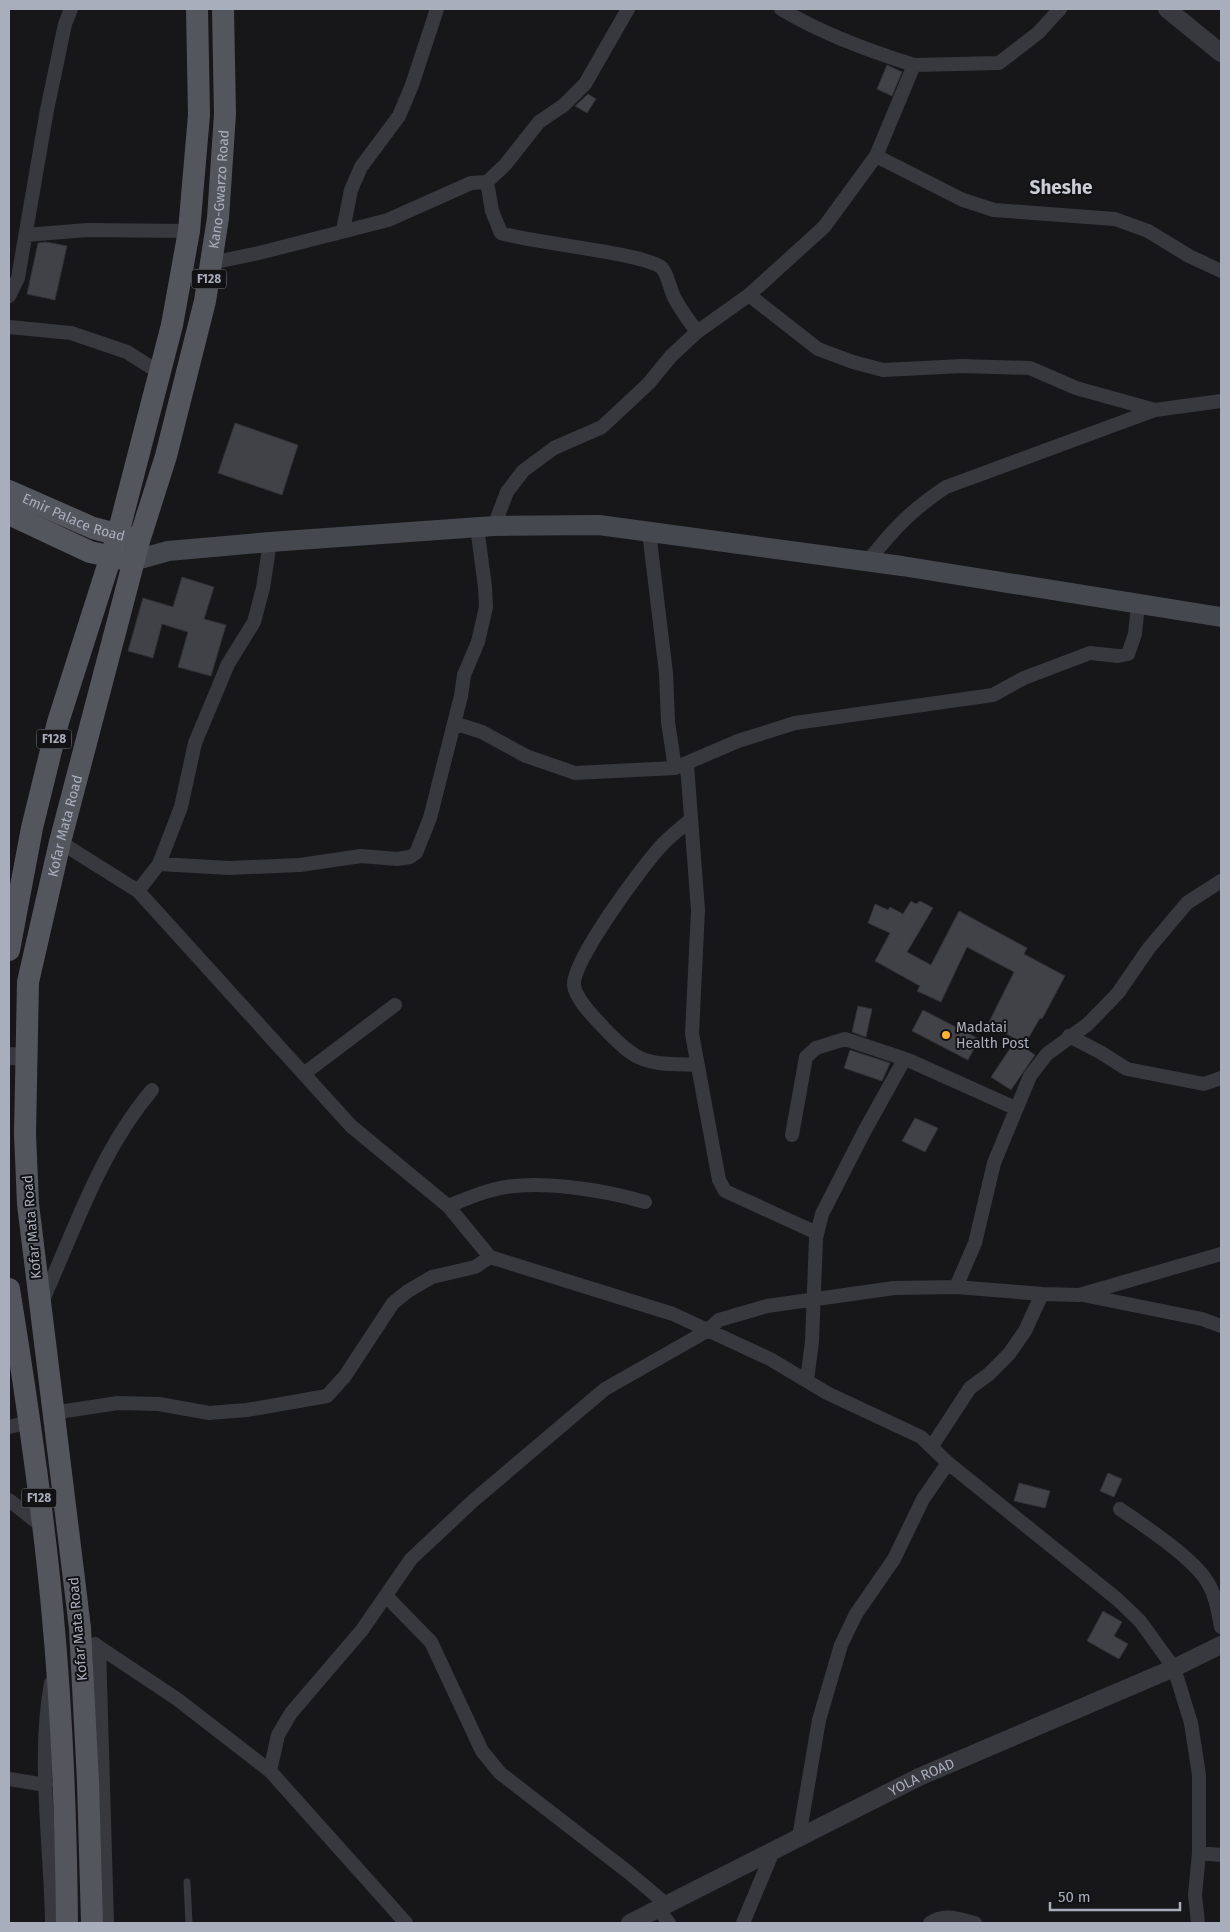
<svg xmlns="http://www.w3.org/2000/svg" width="1230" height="1932" font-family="'Fira Sans',sans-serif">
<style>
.building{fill:#414247;stroke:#313136}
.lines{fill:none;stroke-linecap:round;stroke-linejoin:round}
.service{stroke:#38393f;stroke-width:7}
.minor{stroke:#38393f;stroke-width:14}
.tertiary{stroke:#38393f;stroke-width:18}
.secondary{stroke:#46484f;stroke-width:20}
.primary{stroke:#54565e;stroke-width:22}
.poi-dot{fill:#ffb32a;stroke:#121215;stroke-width:2}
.labels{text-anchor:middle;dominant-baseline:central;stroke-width:4;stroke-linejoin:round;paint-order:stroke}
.shield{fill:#121215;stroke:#7b7f89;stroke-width:1}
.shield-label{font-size:12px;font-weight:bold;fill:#a8aebb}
.street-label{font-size:14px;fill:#a8aebb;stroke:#121215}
.poi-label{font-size:14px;fill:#a8aebb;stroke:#121215;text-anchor:start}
.district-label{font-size:19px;font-weight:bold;fill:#cacdd6;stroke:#121215}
</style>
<rect width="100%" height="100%" fill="#17171a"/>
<path class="building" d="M887 65 902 72 892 96 877 89Z
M588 94 596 99 587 113 575 106Z
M46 242 67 246 55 300 27 294 38 243Z
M235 423 298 445 282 495 218 473Z
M182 577 214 587 204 619 226 625 211 676 178 667 188 632 162 624 153 658 128 651 143 598 173 607Z
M911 901 916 904 920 901 933 908 907 952 931 965 959 911 1027 948 1024 954 1065 976 1042 1019 1040 1018 1025 1044 988 1024 1014 972 967 947 941 1002 917 991 920 986 875 961 890 933 868 923 875 904 888 910 890 907 903 914Z
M858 1006 872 1009 866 1037 852 1032Z
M923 1010 979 1039 968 1060 912 1031Z
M1015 1041 1035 1055 1011 1090 991 1077Z
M850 1050 890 1063 882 1081 844 1068Z
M915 1118 938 1128 925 1152 902 1141Z
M1108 1473 1122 1479 1114 1497 1100 1491Z
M1019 1483 1050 1491 1045 1508 1014 1501Z
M1103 1611 1122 1622 1114 1636 1128 1644 1119 1659 1087 1641Z"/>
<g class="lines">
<path class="service" d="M187 1882 189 1923"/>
<path class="minor" d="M781 9C821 33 869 51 914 65
M876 156 963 200 994 210 1115 219 1148 231 1189 256 1221 271
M487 182 492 211 501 233C531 243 646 253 662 268 668 275 670 289 674 297 680 309 689 321 697 332
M343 230 351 190 361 167 399 116 412 85 437 9
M26 235 87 230 189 231
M211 263 259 253 388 220 471 183 487 182 505 165 539 122 564 105 585 84 628 9
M749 295 818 349 853 362 883 370 962 366 1030 368 1076 388 1155 410
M9 296 18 278 47 110 65 24 71 9
M9 327 71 333 127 352 160 373
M494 526 507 492 523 471 554 448 602 427 649 383 671 356 697 332 749 295 824 227 876 156 914 65 999 63 1038 33 1060 9
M649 532 666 673 668 722 675 768
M868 561C894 529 911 510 946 487L1155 410 1221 401
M454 723 482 732 526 756 575 773 675 768 738 741 795 723 993 695 1024 678 1090 653 1118 656 1128 654 1135 634 1138 604
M687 765 698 910 692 1034 719 1180 725 1191 817 1233
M690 820C681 828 670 836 662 845 643 865 572 961 574 985 575 999 595 1018 604 1028 640 1066 647 1063 697 1065
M60 842 138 891 351 1126 448 1206 490 1257 673 1314 770 1359 827 1393 921 1437 948 1463 1117 1599 1140 1621 1174 1668 1191 1723 1199 1775V1853L1195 1895 1198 1923
M159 864 229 868 300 865 361 856 397 859 410 857 416 853 430 818 461 696 464 675 478 642 486 607 485 587 477 527
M138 891 159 864 181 807 195 743 228 664 254 622 263 588 270 542
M1069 1036 1100 1052 1127 1069 1204 1084 1221 1078
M305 1073 395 1005
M792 1135 806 1057 816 1048 845 1039 908 1060 1015 1108
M448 1206C463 1200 477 1194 492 1190 533 1178 604 1190 645 1202
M956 1287 975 1243 994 1163 1030 1076 1047 1054 1088 1024 1118 993 1149 948 1187 903 1221 881
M1083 1295 1202 1319 1221 1326
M42 1302C75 1229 100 1151 152 1090
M807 1380 812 1342 816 1238 822 1214 865 1130 904 1060
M52 1413 118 1403 159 1404 209 1413 247 1410 327 1396 345 1376 393 1303 408 1291 432 1277 475 1267 490 1257
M9 1427 30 1422
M932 1446 970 1388 989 1374 1009 1354 1025 1331 1042 1294
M9 1500 43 1527
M1120 1509C1143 1525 1195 1559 1208 1583 1216 1596 1218 1612 1221 1627
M386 1596 431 1642 482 1751 500 1773 628 1872 666 1904
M95 1644 99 1647 107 1923
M99 1647 177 1699 270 1771 406 1923
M51 1683C37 1758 51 1847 52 1923
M270 1771 278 1735 291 1713 362 1630 411 1559 474 1500 605 1389 707 1331 719 1320 767 1306 894 1288 956 1287 1042 1294 1079 1295 1221 1254
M9 1779 46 1785
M799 1837 819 1720 841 1645 856 1614 894 1559 923 1499 948 1463
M1199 1853 1221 1855
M658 1909 669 1923
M743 1923 774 1849
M930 1923C944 1913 959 1919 975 1923"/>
<g class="tertiary">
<path d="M1167 9 1221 53"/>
<path d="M9 1056 28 1057"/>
<path id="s1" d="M630 1923 919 1777 1174 1668 1221 1645"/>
</g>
<path class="secondary" d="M136 560 168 551 270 542 494 526 599 525 902 566 1221 617"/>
<g class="primary">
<path id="s2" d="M9 491 93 528 131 538"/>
<path d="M9 514 90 552 123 559"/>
<path d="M9 950 32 828 58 722 118 534 172 325 189 231 199 115 197 9"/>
<path d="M9 1289C26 1394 42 1500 52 1607 62 1711 66 1818 67 1923"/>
<path id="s3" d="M92 1923 88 1782 80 1628 28 1204 25 1134 28 982 60 842 139 541 166 456 205 301 218 218 225 114 223 9"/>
</g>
</g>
<circle class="poi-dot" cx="946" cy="1035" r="5"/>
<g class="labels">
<g class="shield">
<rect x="191.5" y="269.5" width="35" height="19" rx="4"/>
<rect x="36.5" y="729.5" width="35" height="19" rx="4"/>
<rect x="21.5" y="1488.5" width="35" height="19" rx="4"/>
</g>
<g class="shield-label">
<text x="209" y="279">F128</text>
<text x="54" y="739">F128</text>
<text x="39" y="1498">F128</text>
</g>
<g class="street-label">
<text stroke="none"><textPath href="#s3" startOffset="1761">Kano-Gwarzo Road</textPath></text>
<text stroke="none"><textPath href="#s2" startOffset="70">Emir Palace Road</textPath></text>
<text stroke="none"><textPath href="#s3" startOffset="1105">Kofar Mata Road</textPath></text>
<text transform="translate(32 1227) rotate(-95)">Kofar Mata Road</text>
<text transform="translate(78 1629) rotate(-95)">Kofar Mata Road</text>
<text stroke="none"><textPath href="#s1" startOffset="326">YOLA ROAD</textPath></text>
</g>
<g class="poi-label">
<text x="956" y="1027">Madatai<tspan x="956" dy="16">Health Post</tspan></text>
</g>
<g class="district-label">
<text x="1061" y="187">Sheshe</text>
</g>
</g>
<rect width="1230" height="1932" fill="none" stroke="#a8aebb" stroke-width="20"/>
<path d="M1050 1902v8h130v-8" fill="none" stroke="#a8aebb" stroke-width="2.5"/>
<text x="1058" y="1902" font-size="15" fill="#a8aebb" stroke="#121215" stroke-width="4" paint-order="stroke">50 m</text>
</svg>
